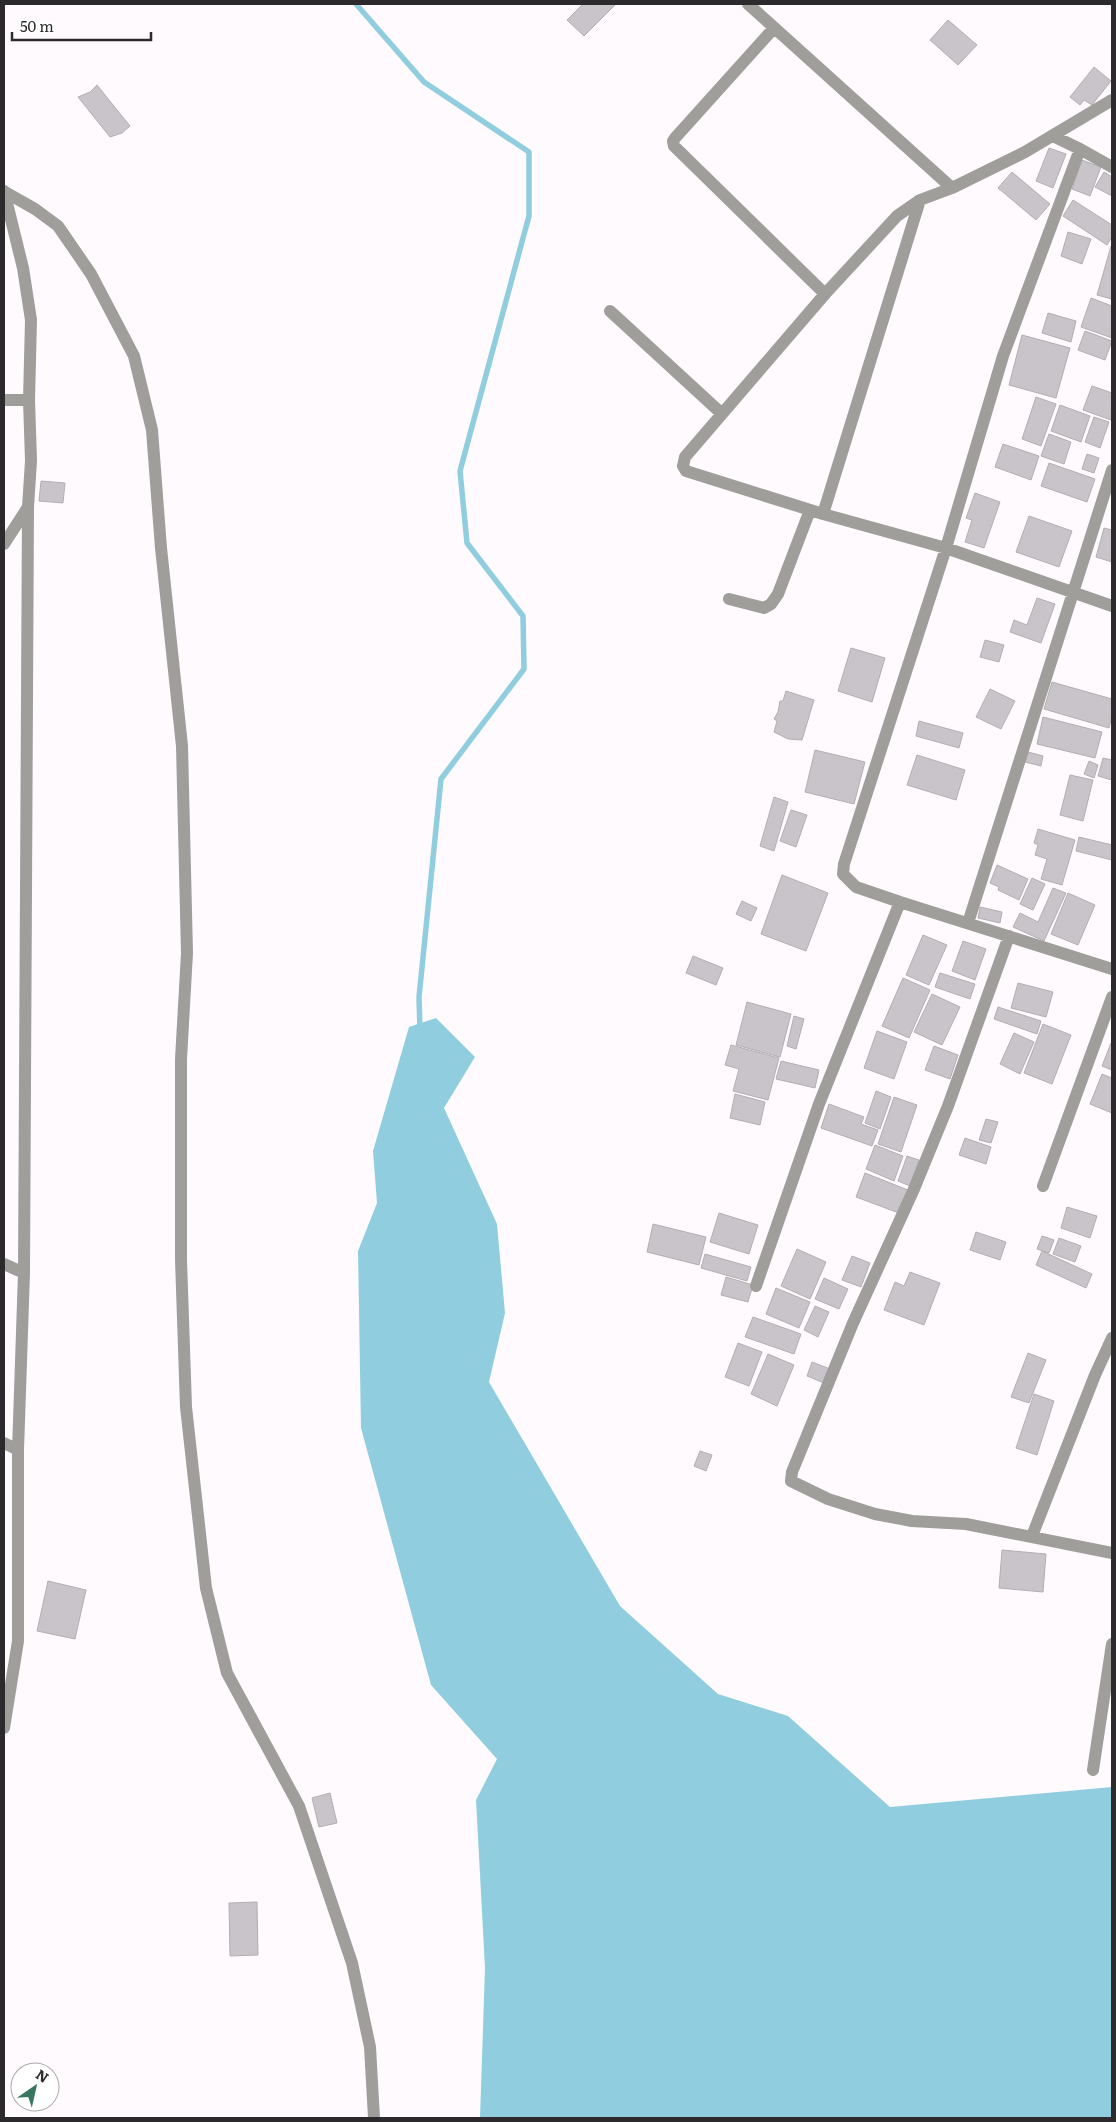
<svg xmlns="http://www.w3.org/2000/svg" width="1116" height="2122" font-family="Literata,serif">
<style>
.water{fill:#90cedf}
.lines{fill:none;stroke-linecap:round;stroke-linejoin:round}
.stream{stroke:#90cedf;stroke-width:5.5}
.building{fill:#c9c4c9;stroke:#b3aeb2}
.minor{stroke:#9f9e9b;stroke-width:12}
</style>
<rect width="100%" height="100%" fill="#fffafe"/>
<path class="water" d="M436 1018 475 1057 444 1108 497 1224 505 1313 489 1382 620 1606 718 1694 788 1716 890 1807 1112 1787V2118H480L485 1968 476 1800 497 1759 431 1685 361 1428 358 1251 377 1203 373 1151 409 1027Z"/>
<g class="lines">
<path class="stream" d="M356 4 424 82 529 152V216L460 471 467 543 523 616 524 669 441 779 419 997 420 1030"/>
</g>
<path class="building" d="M583 4H616L584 36 567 20Z
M948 20 977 45 958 65 930 40Z
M1094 67 1111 81 1092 105 1084 100 1080 105 1070 97Z
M97 85 130 126 122 133 110 137 78 97 90 92Z
M1049 148 1066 154 1053 188 1036 181Z
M1082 160 1101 167 1090 196 1072 189Z
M1012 172 1050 204 1036 220 998 188Z
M1104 172 1112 177V196L1095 187Z
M1073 200 1112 225V237L1107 245 1063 216Z
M1068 232 1091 239 1082 264 1061 256Z
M1111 246 1112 247V299L1097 295Z
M1091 298 1112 306V338L1081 327Z
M1048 313 1076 321 1071 342 1042 333Z
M1085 331 1112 341 1105 360 1078 350Z
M1022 335 1070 348 1056 398 1009 385Z
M1092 386 1112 393 1111 420 1083 410Z
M1036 397 1056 404 1041 446 1022 439Z
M1060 405 1090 416 1081 442 1051 431Z
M1094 417 1109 422 1100 448 1085 442Z
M1049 434 1071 442 1064 464 1041 456Z
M1003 444 1039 456 1031 480 995 467Z
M1087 454 1099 458 1094 473 1082 469Z
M1049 463 1095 479 1087 502 1041 486Z
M41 481 65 483 63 503 39 501Z
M975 493 1000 502 984 548 965 542 972 520 966 518Z
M1029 516 1072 531 1059 567 1016 552Z
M1104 528 1112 530V562L1096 557Z
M1037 598 1055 604 1041 643 1010 632 1014 620 1027 625Z
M985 640 1004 645 999 662 980 657Z
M851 648 885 658 872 702 838 691Z
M1052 682 1112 699V715L1109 728 1044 709Z
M990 689 1015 701 1001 729 976 717Z
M786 691 814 700 802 740 788 739 774 732 777 721 774 719 778 712 780 701H783Z
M1043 717 1102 732 1095 758 1037 744Z
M919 721 963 733 959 748 916 736Z
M815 750 865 762 854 804 805 792Z
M1028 752 1043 756 1041 766 1025 762Z
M917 755 965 770 956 800 907 785Z
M1103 758 1112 760V780L1098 776Z
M1089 761 1098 765 1094 778 1084 774Z
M1070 775 1093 780 1083 821 1060 815Z
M774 797 788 802 774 851 760 846Z
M791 810 807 815 796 847 780 841Z
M1038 829 1075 840 1062 885 1041 879 1047 859 1035 855 1038 845 1034 843Z
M1079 837 1112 845V860L1076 851Z
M997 865 1028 879 1019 900 998 890 999 887 990 883Z
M782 875 828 893 806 951 761 934Z
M1032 878 1045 884 1033 910 1020 904Z
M1053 888 1066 893 1044 941 1013 927 1020 913 1038 922Z
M1068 893 1095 905 1078 945 1051 934Z
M742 901 757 908 751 921 736 914Z
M980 907 1002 912 1000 923 978 918Z
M923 935 947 945 929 985 906 975Z
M963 941 986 949 975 980 952 971Z
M693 956 723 968 716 985 686 973Z
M940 973 975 984 970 999 935 987Z
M903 978 930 990 909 1038 882 1026Z
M1018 983 1053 992 1046 1017 1011 1008Z
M932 994 960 1007 942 1045 914 1032Z
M747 1002 791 1014 780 1057 736 1045Z
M998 1007 1041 1021 1037 1034 994 1019Z
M794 1016 804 1019 796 1049 787 1046Z
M1043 1024 1071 1035 1052 1084 1024 1073Z
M877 1031 907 1042 894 1079 864 1068Z
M1014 1033 1034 1042 1020 1074 1000 1064Z
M1111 1043 1112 1044V1070L1102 1066Z
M731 1045 779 1058 768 1100 733 1091 739 1069 725 1065Z
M934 1046 958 1055 950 1079 925 1070Z
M781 1061 819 1070 815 1088 776 1079Z
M1102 1074 1112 1078V1113L1090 1104Z
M876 1091 891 1097 880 1129 865 1123Z
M735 1094 765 1102 760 1125 730 1118Z
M894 1097 917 1105 901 1152 878 1144Z
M829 1104 864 1117 861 1124 878 1130 872 1146 821 1128Z
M986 1119 998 1122 991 1143 979 1140Z
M965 1138 991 1147 986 1164 959 1155Z
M875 1145 903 1156 894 1181 866 1169Z
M907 1156 919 1160 910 1186 898 1181Z
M865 1173 908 1190 899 1213 856 1197Z
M1067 1207 1097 1216 1090 1238 1061 1228Z
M719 1213 758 1225 749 1254 710 1242Z
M653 1224 706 1237 699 1265 647 1252Z
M976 1232 1006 1242 1000 1260 970 1250Z
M1042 1236 1054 1240 1049 1253 1037 1249Z
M1059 1238 1081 1246 1075 1262 1053 1254Z
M797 1249 826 1262 810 1299 781 1286Z
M1042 1251 1092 1274 1086 1288 1036 1265Z
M705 1254 751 1267 747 1281 701 1268Z
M852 1256 870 1263 861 1287 842 1280Z
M910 1272 940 1283 924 1325 884 1310 895 1282 904 1286Z
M726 1277 753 1285 748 1302 721 1295Z
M824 1278 848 1289 839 1309 815 1299Z
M776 1288 810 1302 799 1328 766 1314Z
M815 1306 829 1312 818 1337 804 1330Z
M753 1317 801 1334 794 1354 745 1337Z
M738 1343 762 1352 749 1386 725 1377Z
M1028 1353 1046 1360 1029 1403 1011 1397Z
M768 1354 794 1365 777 1406 751 1394Z
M812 1362 830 1369 824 1383 807 1376Z
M1034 1394 1054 1401 1037 1455 1016 1448Z
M700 1451 712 1455 706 1471 694 1466Z
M1002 1550 1046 1554 1043 1592 999 1588Z
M48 1581 86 1590 75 1639 37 1631Z
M330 1793 337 1823 319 1827 312 1798Z
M257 1902 258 1955 230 1956 229 1903Z"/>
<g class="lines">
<path class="minor" d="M748 4 952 188
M774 28 675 138 673 141 674 146 825 294
M1112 100 1025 152 952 188 920 200 897 216 825 294 685 457 683 466 686 471 823 514 946 548 1112 606
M1053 136 1080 149 1112 167
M1080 149 1003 356 946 548 844 864 843 874 856 887 900 902 1112 969
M4 191 23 268 31 320 29 400 31 461 28 507 24 1273 18 1450V1641L4 1728
M5 192 35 209 58 226 91 274 134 356 152 430 161 548 182 746 187 953 181 1059V1260L186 1407 206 1588 227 1673 299 1806 352 1963 370 2047 374 2118
M610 311 721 413
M4 400H29
M823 514 920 200
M4 544 28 507
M729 599 764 608 771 604 778 594 810 510
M968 923 1112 470
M1009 936 948 1106 914 1189 853 1323 792 1472 791 1481 828 1499 875 1514 912 1521 966 1524 1112 1553
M1043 1186 1112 997
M4 1264 24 1273
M756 1286 819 1104 900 902
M4 1443 18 1450
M1032 1536 1095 1375 1112 1338
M1093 1770 1112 1644"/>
</g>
<rect width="1116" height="2122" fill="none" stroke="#2c2a2c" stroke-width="10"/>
<g transform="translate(35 2087) rotate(34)"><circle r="24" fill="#ffffff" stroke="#abaaab"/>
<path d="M0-4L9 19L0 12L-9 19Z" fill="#397661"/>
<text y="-8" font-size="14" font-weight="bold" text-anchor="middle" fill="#2c2a2c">N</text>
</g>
<path d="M12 32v8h139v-8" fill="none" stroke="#2c2a2c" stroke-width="2.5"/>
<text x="20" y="32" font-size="15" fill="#2c2a2c" stroke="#ffffff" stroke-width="4" paint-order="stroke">50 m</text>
</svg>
